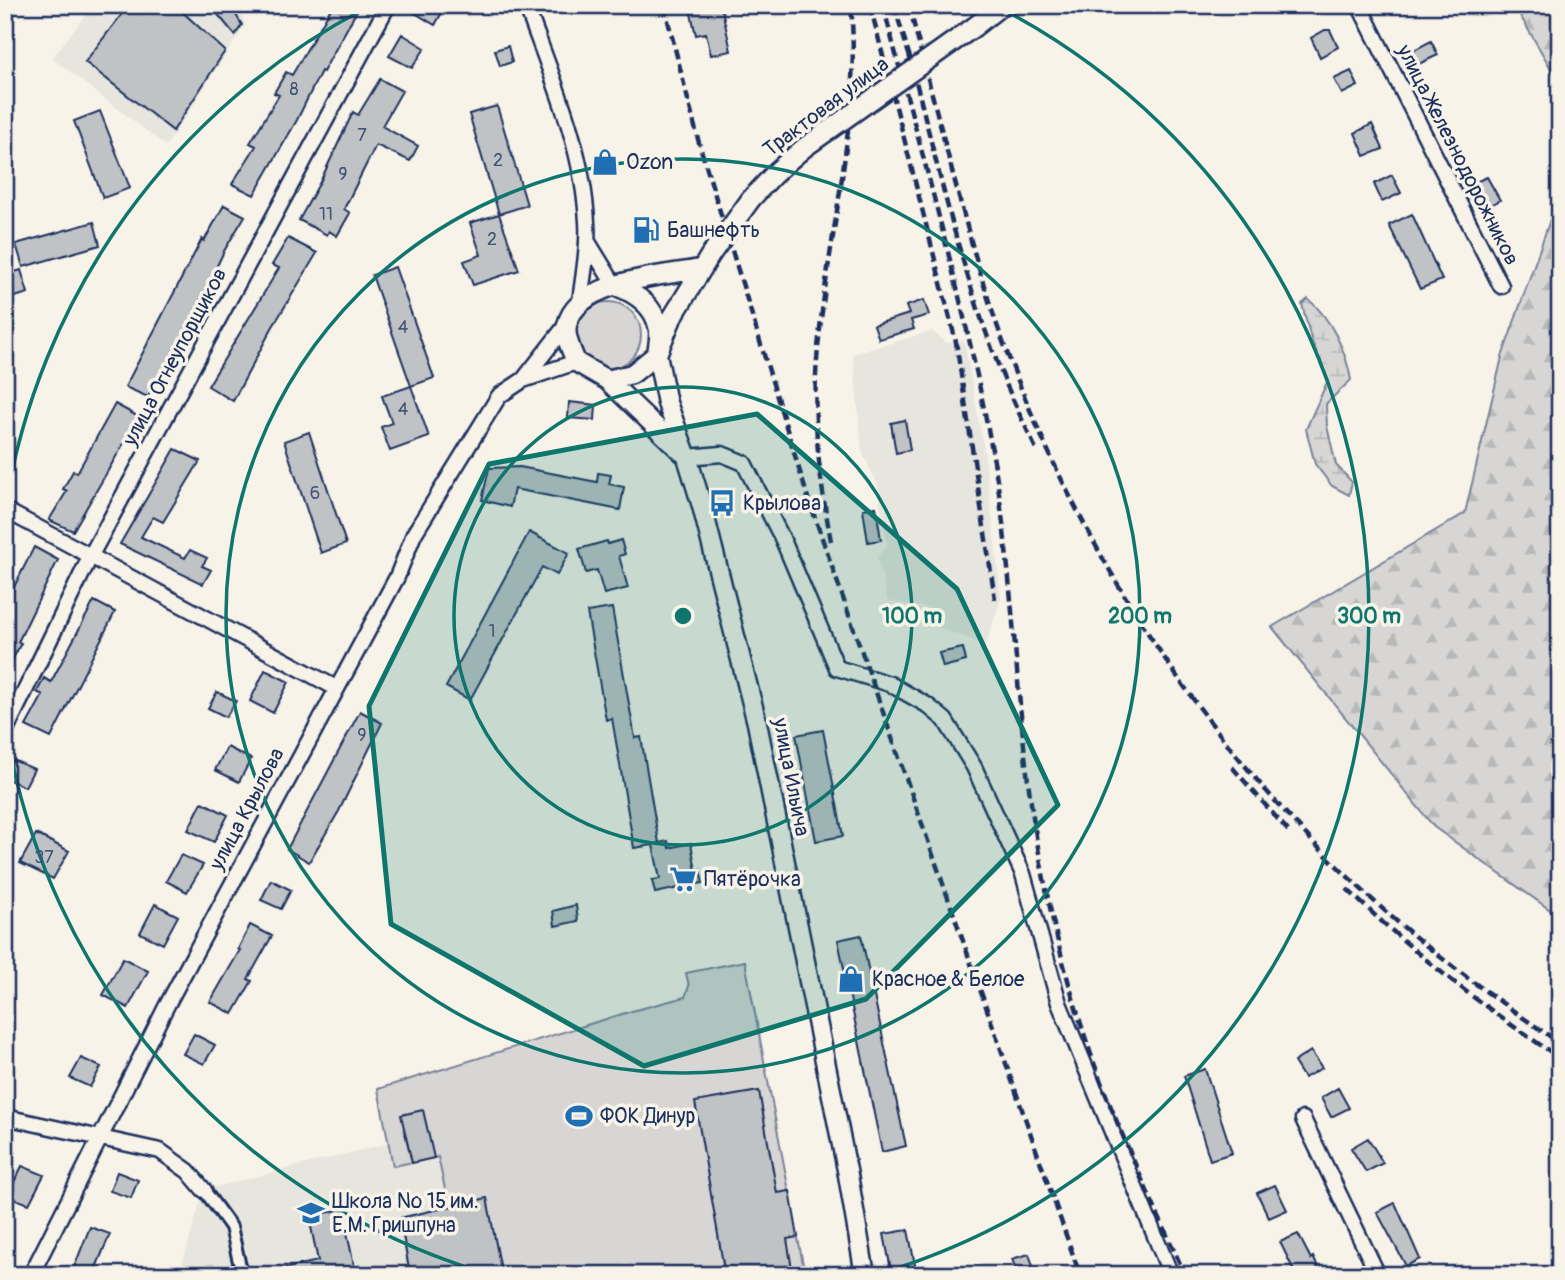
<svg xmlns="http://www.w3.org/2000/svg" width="1565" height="1280" font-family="Pangolin,sans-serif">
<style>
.built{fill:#e6e5de}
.grass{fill:#d7d6d4;stroke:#798299;stroke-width:2}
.forest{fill:url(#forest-firs);stroke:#798299;stroke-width:2}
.wetland{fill:url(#wetland-marsh);stroke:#798299;stroke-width:2}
.building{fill:#c0c3c5;stroke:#1b2f5e;stroke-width:2}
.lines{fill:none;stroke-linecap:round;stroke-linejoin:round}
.pedestrian-casing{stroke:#1b2f5e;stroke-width:16}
.minor-casing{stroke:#1b2f5e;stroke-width:19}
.tertiary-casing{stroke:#1b2f5e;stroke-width:23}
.pedestrian{stroke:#f7f3e8;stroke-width:10}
.minor{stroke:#f7f3e8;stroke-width:14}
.tertiary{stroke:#f7f3e8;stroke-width:18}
.rail{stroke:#1b2f5e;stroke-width:4.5;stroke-dasharray:10 5;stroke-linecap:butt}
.tertiary-bridge-casing{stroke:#1b2f5e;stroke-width:23;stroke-linecap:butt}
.tertiary-bridge{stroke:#f7f3e8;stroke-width:18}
.marked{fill:#0f766e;fill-opacity:0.2;stroke:#0f766e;stroke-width:5;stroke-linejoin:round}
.ring{fill:none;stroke:#0f766e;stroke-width:3.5}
.labels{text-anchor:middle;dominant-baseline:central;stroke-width:7;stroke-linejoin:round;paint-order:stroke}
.number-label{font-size:18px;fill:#445478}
.street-label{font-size:21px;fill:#1b2f5e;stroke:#f7f3e8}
.poi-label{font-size:21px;fill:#1b2f5e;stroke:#f7f3e8;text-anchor:start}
.centre{fill:#0f766e;stroke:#f7f3e8;stroke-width:3.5}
.ring-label{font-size:21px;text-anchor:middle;font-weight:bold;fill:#0f766e;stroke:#f7f3e8;stroke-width:7;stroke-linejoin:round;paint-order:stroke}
</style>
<defs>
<pattern id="forest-firs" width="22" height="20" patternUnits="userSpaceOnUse" patternTransform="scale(1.75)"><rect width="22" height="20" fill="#d7d6d4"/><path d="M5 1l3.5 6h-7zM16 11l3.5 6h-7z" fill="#b8b8b8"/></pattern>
<pattern id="wetland-marsh" width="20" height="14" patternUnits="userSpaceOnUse" patternTransform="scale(1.75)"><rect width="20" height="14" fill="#d7d6d4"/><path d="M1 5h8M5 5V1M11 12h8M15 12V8" fill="none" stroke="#b8b8b8"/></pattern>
</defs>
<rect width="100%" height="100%" fill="#f7f3e8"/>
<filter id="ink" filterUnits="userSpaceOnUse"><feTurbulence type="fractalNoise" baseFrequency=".0143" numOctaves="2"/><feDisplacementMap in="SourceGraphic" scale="14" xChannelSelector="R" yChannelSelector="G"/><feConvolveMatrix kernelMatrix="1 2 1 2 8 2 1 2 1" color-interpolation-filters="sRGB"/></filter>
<g filter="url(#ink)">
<path class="built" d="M94 5H245L241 13 245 25 166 146 52 58Z
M932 331 947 343 964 340 985 455 1001 598 986 645 940 628 930 608 888 601 877 557 887 546 877 483 862 452 853 354Z
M389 1143 393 1166 439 1157 449 1208 400 1219 410 1275H179L204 1190Z"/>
<path class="grass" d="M575 335a33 33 0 1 1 66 0a33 33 0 1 1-66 0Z
M745 961 805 1275H410L400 1218 449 1207 438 1157 393 1166 378 1089 632 1011 685 997 689 986 686 973Z"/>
<path class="forest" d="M1514 5H1560V84Z
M1560 191V917L1434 827 1272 627 1465 513 1502 357Z"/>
<path class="wetland" d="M1308 299C1331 318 1346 351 1351 380L1326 404 1327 426 1336 465 1352 482 1349 495 1332 486 1315 464 1306 429 1328 380 1311 339 1302 304Z"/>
<path class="building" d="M129 5H175L225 51 173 131 85 62Z
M210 5H230L242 25 235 35Z
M333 5H360L323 72 321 71 297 120 254 195 232 184 256 146 250 143 279 95 274 93 286 72 292 75Z
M402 5H446L435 25Z
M689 5H721L731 51 711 55 706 33 696 35Z
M1330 30 1338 47 1320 57 1311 38 1325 30Z
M402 34 425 48 412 68 389 56Z
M1431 41 1438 55 1419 64 1412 51Z
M508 46 512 62 500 66 495 50Z
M1351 71 1358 86 1342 94 1334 79Z
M380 79 402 91 382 126 418 146 410 161 376 145 344 209 350 213 337 236 329 231 327 235 299 220 320 182 353 112 358 115Z
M497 106 527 205 499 214 469 114Z
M100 111 130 188 103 198 74 121Z
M1372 124 1383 149 1365 156 1355 133Z
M1392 175 1401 193 1382 202 1374 184Z
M1487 177 1500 200 1485 208 1473 183Z
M224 205 245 216 224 251 193 317 148 397 125 387 202 239 204 241Z
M499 214 519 270 473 285 464 261 481 255 470 223Z
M1412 214 1442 280 1420 289 1389 225Z
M94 222 100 245 23 267 16 244Z
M288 238 317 253 272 328 233 401 208 386 279 268 272 265Z
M395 267 434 378 411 386 372 275Z
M21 270 28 293 5 300V275Z
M924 300 929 315 911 320 914 329 879 339 874 325 909 314 906 306Z
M411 386 429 437 390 451 381 427 392 423 382 396Z
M569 402 596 405 595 420 568 418Z
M115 404 139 417 73 531 49 520 67 491 63 489 73 471 77 473Z
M905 420 910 450 896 453 891 423Z
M309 432 346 544 321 553 284 441Z
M175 449 200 461 163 522 153 517 141 537 185 558 190 550 207 558 202 566 211 570 203 584 120 544Z
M520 467 597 482 598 473 611 475 609 484 624 487 620 510 514 489 510 507 482 500 489 468Z
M876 507 881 540 868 542 863 509Z
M529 532 569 553 557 575 542 567 470 700 446 687Z
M621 540 625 554 619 556 628 588 604 594 597 570 586 573 579 549 607 541 608 544Z
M34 547 58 560 18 642 21 643 5 674V605Z
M94 601 115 612 51 738 26 726 43 695 37 692 44 678 51 682Z
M612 608 635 738 641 737 659 843 668 841 669 848 691 843 696 871 700 870 703 883 655 893 652 880 660 879 653 845 634 848 612 718 606 720 587 612Z
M963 648 966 661 943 667 939 653Z
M265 670 289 682 273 713 250 701Z
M217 692 236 701 226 717 208 708Z
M360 711 382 723 339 811 309 862 287 849Z
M823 730 843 836 816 841 796 735Z
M227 747 251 759 239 782 215 770Z
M13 760 34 769 25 787 5 778Z
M202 802 228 815 214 842 188 830Z
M36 834 69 851 53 879 20 863Z
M181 855 203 865 187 892 166 881Z
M271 880 291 890 281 909 261 900Z
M155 904 178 916 163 944 140 933Z
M576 905 578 921 555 926 553 911Z
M250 925 272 936 248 979 252 981 233 1014 210 1002 240 950 238 949Z
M861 935 906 1146 882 1152 838 940Z
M123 958 148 971 128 1008 103 995Z
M194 1034 215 1045 204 1064 183 1054Z
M1311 1051 1322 1068 1304 1078 1294 1062Z
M81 1058 101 1067 90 1087 70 1078Z
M1205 1069 1232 1153 1210 1160 1184 1076Z
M1338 1088 1349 1108 1331 1117 1321 1098Z
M759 1091 777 1193 790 1191 798 1237 787 1239 793 1275H725L695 1102Z
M423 1110 434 1158 412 1163 401 1115Z
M1368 1138 1383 1163 1366 1172 1351 1148Z
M22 1166 44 1175 29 1204 7 1196Z
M117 1172 138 1180 131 1198 110 1191Z
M1275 1185 1287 1210 1269 1218 1257 1193Z
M487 1198 502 1275H410L400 1218Z
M1395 1203 1420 1259 1406 1266 1377 1212Z
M342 1209 356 1275H279L278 1270 318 1261 309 1217Z
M90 1227 110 1234 93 1275H71Z
M908 1230 917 1275H892L884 1234Z
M1298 1234 1311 1259 1313 1257 1322 1275H1296L1280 1242Z
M1029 1254 1036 1275H1018L1012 1259Z"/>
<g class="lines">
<defs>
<path id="pedestrian" d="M204 1190 231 1227 242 1275"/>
<path id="minor" d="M526 5C551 75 583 146 587 222 589 248 583 275 580 302
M1359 5 1501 286
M588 242 615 286
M524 379 567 324
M687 457 722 454 744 463 783 540 837 668 890 684 927 705 945 720 974 767 1023 874 1059 1003 1171 1275
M5 510 336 688
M5 732 90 557 388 5
M5 1117 160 1151 188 1171 204 1190
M1303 1119 1378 1275
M31 1275 167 1005 397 577 414 534 499 396 523 380 576 362"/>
<path id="tertiary" d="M974 27 1002 5
M751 199 777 171 805 147
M711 254 672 318 657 354 667 403 687 457 702 506 757 723 848 1175 865 1275
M607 380 632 374 657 354C658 345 661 334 658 326 653 304 635 293 616 286
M682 452 607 380 576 362C572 351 564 337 567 325 577 280 663 276 700 269"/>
</defs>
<use href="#pedestrian" class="pedestrian-casing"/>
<use href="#minor" class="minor-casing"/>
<use href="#tertiary" class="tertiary-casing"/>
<use href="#pedestrian" class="pedestrian"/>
<use href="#minor" class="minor"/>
<use href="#tertiary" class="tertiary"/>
<path class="rail" d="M664 5 699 143 808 498 1080 1275
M870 5 956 342 995 599
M883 5C923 160 969 315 996 473 1016 599 1016 727 1039 853 1052 924 1070 995 1094 1063 1120 1135 1154 1205 1185 1275
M894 5 911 61
M909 5C923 61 938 116 952 171 968 230 983 289 1005 347 1088 570 1224 775 1407 930 1456 971 1507 1007 1560 1043
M909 54C934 151 956 251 991 346 1004 382 1020 415 1036 449
M831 541C820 482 812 420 817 360 826 242 861 125 851 5
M1232 767 1290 833
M1347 889C1413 953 1484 1008 1560 1058"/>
<defs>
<path id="tertiary-bridge" d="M805 147 974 27
M711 254 751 199"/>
</defs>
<use href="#tertiary-bridge" class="tertiary-bridge-casing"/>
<use href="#tertiary-bridge" class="tertiary-bridge"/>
</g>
</g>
<path class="marked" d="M757 414 957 589 1058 805 866 999 644 1066 391 924 369 706 489 464Z"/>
<g class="ring">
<circle cx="683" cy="616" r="229"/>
<circle cx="683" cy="616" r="457"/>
<path d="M488 1274A686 686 0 0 1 5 723M5 509A686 686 0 0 1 366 8M1000 8A686 686 0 0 1 878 1274"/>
</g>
<defs>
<symbol id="shop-bare" viewBox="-9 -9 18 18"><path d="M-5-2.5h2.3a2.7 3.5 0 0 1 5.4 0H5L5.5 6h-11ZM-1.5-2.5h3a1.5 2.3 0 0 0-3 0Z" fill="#1f6fb2" stroke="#f7f3e8" stroke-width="2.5" paint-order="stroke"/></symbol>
<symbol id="fuel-bare" viewBox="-9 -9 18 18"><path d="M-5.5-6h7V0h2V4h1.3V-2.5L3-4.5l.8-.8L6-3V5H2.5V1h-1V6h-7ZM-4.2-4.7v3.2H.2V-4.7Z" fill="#1f6fb2" stroke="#f7f3e8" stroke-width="2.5" paint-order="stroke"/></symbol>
<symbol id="bus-bare" viewBox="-9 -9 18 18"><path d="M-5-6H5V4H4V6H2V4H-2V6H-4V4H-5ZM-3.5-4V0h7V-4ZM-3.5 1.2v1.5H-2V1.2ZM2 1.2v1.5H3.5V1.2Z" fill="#1f6fb2" stroke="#f7f3e8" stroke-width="2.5" paint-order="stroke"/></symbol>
<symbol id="supermarket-bare" viewBox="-9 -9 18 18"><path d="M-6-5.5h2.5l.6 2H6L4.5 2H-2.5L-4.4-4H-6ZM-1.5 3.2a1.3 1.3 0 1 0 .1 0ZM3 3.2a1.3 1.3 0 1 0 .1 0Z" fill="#1f6fb2" stroke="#f7f3e8" stroke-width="2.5" paint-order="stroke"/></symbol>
<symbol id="stadium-bare" viewBox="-9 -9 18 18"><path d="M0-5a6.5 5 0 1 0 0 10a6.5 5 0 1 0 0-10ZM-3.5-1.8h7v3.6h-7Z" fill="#1f6fb2" stroke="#f7f3e8" stroke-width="2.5" paint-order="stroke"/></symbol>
<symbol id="school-bare" viewBox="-9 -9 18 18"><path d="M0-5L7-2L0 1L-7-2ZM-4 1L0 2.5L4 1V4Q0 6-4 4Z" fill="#1f6fb2" stroke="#f7f3e8" stroke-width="2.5" paint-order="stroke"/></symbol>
</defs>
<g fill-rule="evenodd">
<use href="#shop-bare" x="586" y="143" width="38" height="38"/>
<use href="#fuel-bare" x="627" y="211" width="38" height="38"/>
<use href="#bus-bare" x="703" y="484" width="38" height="38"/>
<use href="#supermarket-bare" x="664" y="860" width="38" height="38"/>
<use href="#shop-bare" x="832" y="960" width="38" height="38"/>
<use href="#stadium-bare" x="560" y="1097" width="38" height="38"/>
<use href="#school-bare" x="292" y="1194" width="38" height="38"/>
</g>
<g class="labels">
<g class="number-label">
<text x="294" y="89">8</text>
<text x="362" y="135">7</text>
<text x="498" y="160">2</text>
<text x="343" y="174">9</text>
<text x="326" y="214">11</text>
<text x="492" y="239">2</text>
<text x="403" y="327">4</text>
<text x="403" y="409">4</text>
<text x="315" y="493">6</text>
<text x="492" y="631">1</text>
<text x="362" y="735">9</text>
<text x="44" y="857">37</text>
</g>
<g class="street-label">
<text transform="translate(826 107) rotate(-37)">Трактовая улица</text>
<text transform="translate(1458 155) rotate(63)">улица Железнодорожников</text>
<text transform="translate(175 357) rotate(-62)">улица Огнеупорщиков</text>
<text transform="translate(791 777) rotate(79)">улица Ильича</text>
<text transform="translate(247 809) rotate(-62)">улица Крылова</text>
</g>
<g class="poi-label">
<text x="626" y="162">Ozon</text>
<text x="667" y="230">Башнефть</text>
<text x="743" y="503">Крылова</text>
<text x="704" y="879">Пятёрочка</text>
<text x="872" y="979">Красное &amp; Белое</text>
<text x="600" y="1116">ФОК Динур</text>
<text x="332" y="1201">Школа № 15 им.<tspan x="332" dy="24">Е.М. Гришпуна</tspan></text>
</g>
</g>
<circle cx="683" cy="616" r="10" class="centre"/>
<g class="ring-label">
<text x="912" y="623">100 m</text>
<text x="1140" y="623">200 m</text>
<text x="1369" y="623">300 m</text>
</g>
<rect width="1565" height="1280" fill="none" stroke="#f7f3e8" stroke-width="28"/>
<rect x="14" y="14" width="1537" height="1252" fill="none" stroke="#1b2f5e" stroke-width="2.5" filter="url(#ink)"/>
</svg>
